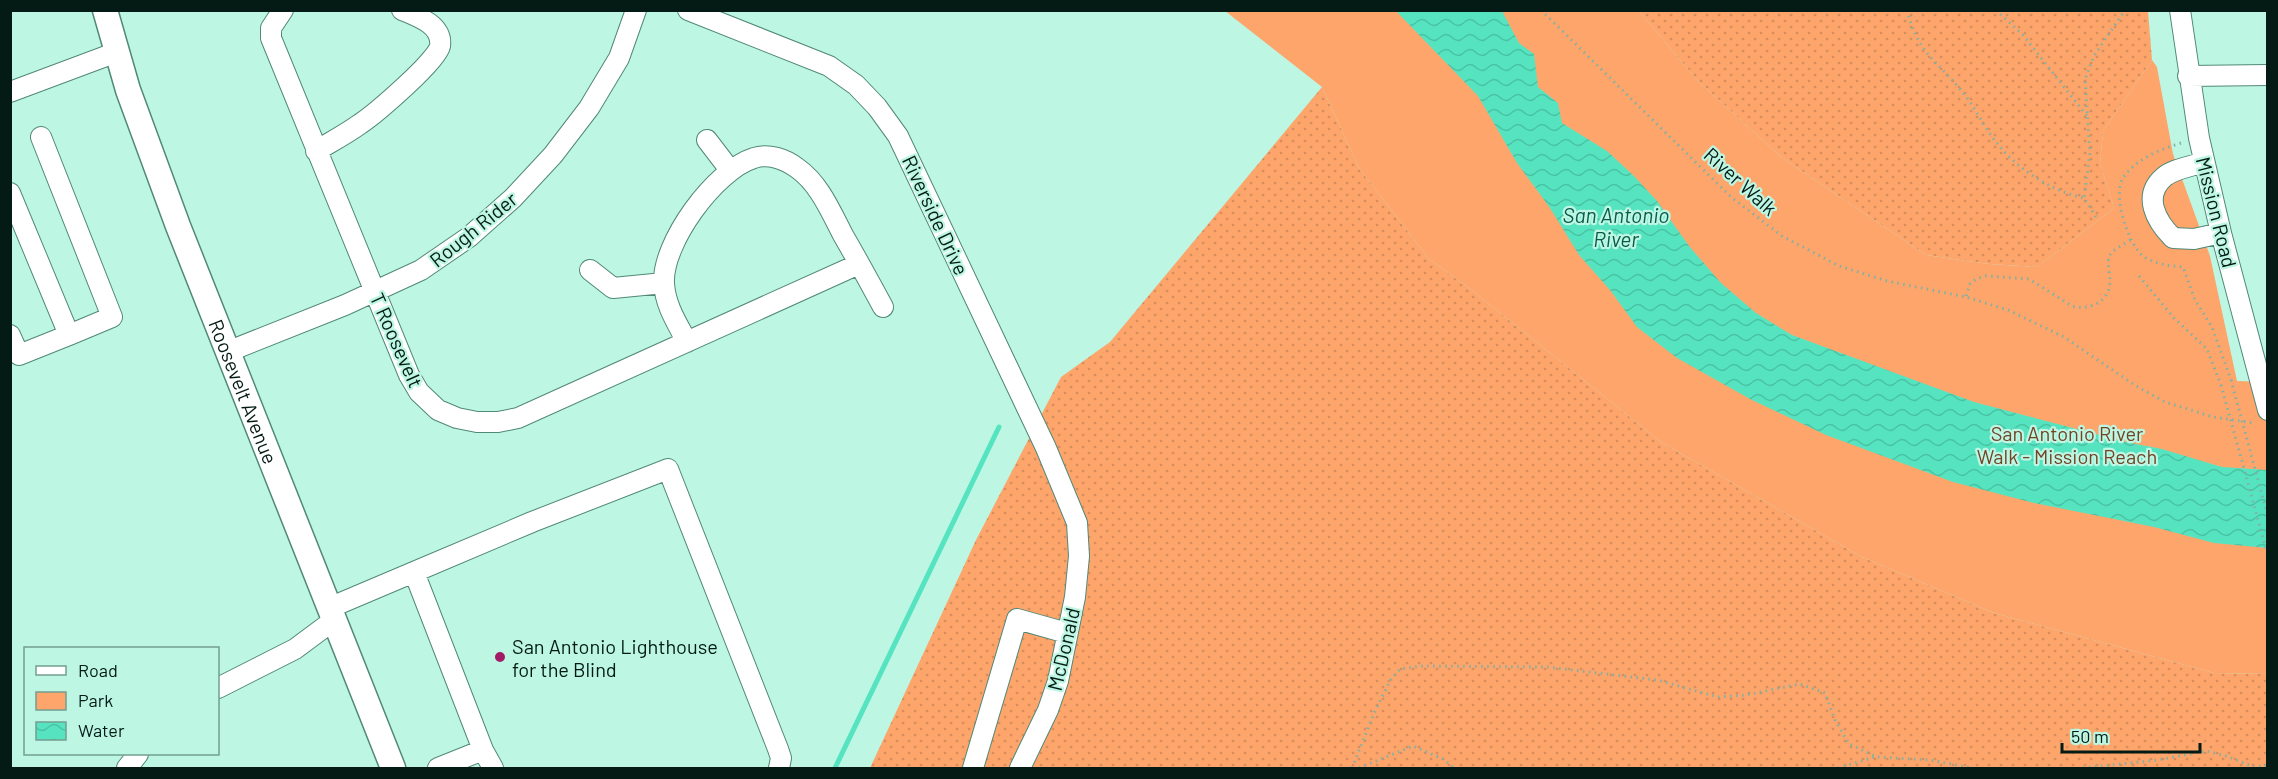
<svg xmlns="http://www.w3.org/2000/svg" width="2278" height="779" font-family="Barlow,sans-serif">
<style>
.grass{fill:url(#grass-dots)}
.park{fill:#fda56b}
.water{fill:url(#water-waves)}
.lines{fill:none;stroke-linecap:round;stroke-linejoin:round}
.stream{stroke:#56e4c0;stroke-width:5}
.minor-casing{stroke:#518877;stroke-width:22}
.major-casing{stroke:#518877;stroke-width:27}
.path{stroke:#82b1a3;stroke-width:3;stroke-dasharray:1.5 4.5;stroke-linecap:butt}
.minor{stroke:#fff;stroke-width:20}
.major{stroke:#fff;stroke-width:24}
.path-bridge{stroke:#82b1a3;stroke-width:3;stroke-dasharray:1.5 4.5;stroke-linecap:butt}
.poi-dot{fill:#a31b66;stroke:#bdf7e4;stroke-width:2}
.labels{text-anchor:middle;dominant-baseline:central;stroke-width:4.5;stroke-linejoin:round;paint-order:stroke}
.street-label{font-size:20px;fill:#041b15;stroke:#bdf7e4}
.park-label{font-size:20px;fill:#724324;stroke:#bdf7e4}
.poi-label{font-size:20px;fill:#041b15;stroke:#bdf7e4;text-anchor:start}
.water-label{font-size:21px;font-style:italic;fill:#095c4a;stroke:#bdf7e4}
</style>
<defs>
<pattern id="grass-dots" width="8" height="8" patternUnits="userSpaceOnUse" patternTransform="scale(1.5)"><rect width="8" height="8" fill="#fda56b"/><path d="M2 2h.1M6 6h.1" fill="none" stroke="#d78d5c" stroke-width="1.8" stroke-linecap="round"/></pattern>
<pattern id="water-waves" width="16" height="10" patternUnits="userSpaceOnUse" patternTransform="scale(1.5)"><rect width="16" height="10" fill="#56e4c0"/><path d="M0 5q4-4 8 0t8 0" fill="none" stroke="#49c3a4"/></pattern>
</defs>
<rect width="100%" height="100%" fill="#bdf7e4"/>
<path class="grass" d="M1639 11H2148L2152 60 2103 131 2100 163 2114 208 2037 267 1989 264 1926 255 1781 157 1697 80Z
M1322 87 1359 168 1429 259 1469 288 1661 442 1862 557 1994 613 2214 673 2267 674V768H870L976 540 1061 377 1110 342Z"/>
<path class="park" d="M1225 11H1639L1697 80 1781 157 1926 255 1989 264 2037 267 2114 208 2100 163 2103 131 2152 60 2157 67 2173 154 2210 256 2237 381 2267 382V674L2214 673 1994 613 1862 557 1661 442 1469 288 1429 259 1359 168 1322 87Z"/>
<path class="water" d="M1396 11H1502L1519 43 1534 54 1538 87 1558 103 1562 123 1607 151 1634 176 1657 201 1689 246 1721 283 1756 313 1792 335 1974 402 2126 442 2162 449 2222 467 2267 470V548L2214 543 2154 527 2034 503 1953 482 1826 435 1750 399 1677 358 1637 327 1610 290 1579 255 1550 208 1517 163 1478 96Z"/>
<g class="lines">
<path class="stream" d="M835 768 999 427"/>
<defs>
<path id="minor" d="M283 10 271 28V38L409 375 419 392 438 410 457 418 477 422H498L518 418 859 264
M688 10 829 66 856 85 877 107 898 136 1046 448 1077 523 1079 556 1075 597 1058 681 1048 710 1020 768
M2180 10 2199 138 2221 233 2268 410
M2188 76 2268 75
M10 92 117 52
M707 140 730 170
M316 151C331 142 346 134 360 124 375 114 437 61 440 46 443 25 417 16 402 10
M2204 162C2193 166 2173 169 2164 177 2142 196 2156 221 2173 238L2194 239 2221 233
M10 193 69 335 112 317 41 137
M590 270 613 288 664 283
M10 335 19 355 69 335
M687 342C677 323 665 305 664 283 662 243 715 170 754 158 768 153 785 159 797 168 819 183 831 212 843 235 857 259 870 283 883 307
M227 352 345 305 421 270 469 237 513 198 553 155 589 108 619 58 636 10
M414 572 532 522 668 469 778 749 781 758 779 768
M329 608 414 572 483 750 438 768
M218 688 295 649 334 620
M483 750 493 768
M127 768 138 754
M973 768 1017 619 1067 633"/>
<g id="major">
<path id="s1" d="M105 10 128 90 178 226 393 768"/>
</g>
</defs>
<use href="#minor" class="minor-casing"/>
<use href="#major" class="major-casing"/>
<path class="path" d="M1541 10 1731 197 1782 236 1839 266 1887 281 1966 297 2008 310 2064 337 2136 386 2165 402 2213 417 2254 423
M1907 10C1918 53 1934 58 1960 89 1974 105 1983 126 1996 142 2017 169 2051 191 2084 198
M1996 10 2023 35 2087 116
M2181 143C2159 150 2137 158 2123 178 2112 195 2128 244 2143 256 2154 264 2170 266 2183 267L2195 300 2212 327 2231 380
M2096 217 2084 198 2090 153 2085 79 2094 56 2125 10
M2139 276 2174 318 2207 349 2221 385
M1966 296 1970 284 1976 279 1986 276 2029 279 2072 306C2089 311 2110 302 2110 281 2110 274 2107 265 2109 257 2112 249 2125 244 2132 239
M1352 768 1375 711 1390 681 1400 669 1421 666 1547 667 1657 680 1718 697 1746 695 1800 684 1825 693 1835 720 1849 744 1877 757 1929 760 1973 768
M1359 768 1413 746 1443 759 1454 768
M1838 768 1875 757
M2083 768 2158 760 2206 751 2226 756 2254 767 2268 765"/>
<use href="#minor" class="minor"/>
<use href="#major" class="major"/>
<path class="path-bridge" d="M2231 380 2268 517
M2221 385 2268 556"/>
</g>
<circle class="poi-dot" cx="500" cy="657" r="6"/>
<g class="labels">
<g class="street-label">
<text transform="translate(1741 181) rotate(42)">River Walk</text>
<text transform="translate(2217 212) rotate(76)">Mission Road</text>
<text transform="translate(936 215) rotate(65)">Riverside Drive</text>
<text transform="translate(473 229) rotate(-39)">Rough Rider</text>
<text transform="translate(397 340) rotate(66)">T Roosevelt</text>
<text stroke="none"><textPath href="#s1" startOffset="406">Roosevelt Avenue</textPath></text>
<text transform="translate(1063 649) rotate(-77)">McDonald</text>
</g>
<g class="park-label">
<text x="2067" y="433">San Antonio River<tspan x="2067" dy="23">Walk - Mission Reach</tspan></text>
</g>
<g class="poi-label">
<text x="512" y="646">San Antonio Lighthouse<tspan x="512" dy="23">for the Blind</tspan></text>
</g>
<g class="water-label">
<text x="1616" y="214">San Antonio<tspan x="1616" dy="24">River</tspan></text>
</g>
</g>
<rect width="2278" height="779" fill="none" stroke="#041b15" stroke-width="24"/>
<rect x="24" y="647" width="195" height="108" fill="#bdf7e4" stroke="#739f91" stroke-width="1.5"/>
<rect x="36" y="666" width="30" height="9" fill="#ffffff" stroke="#739f91" stroke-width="1.5"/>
<text x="78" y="677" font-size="18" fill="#041b15">Road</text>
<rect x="36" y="692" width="30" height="18" fill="#fda56b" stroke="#739f91" stroke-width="1.5"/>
<text x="78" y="707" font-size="18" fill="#041b15">Park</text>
<rect x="36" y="722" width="30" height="18" fill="url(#water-waves)" stroke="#739f91" stroke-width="1.5"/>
<text x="78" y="737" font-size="18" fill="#041b15">Water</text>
<path d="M2062 743v9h138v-9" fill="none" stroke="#041b15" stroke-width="3"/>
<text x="2071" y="743" font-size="18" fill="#041b15" stroke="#bdf7e4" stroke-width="4.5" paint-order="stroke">50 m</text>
</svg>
